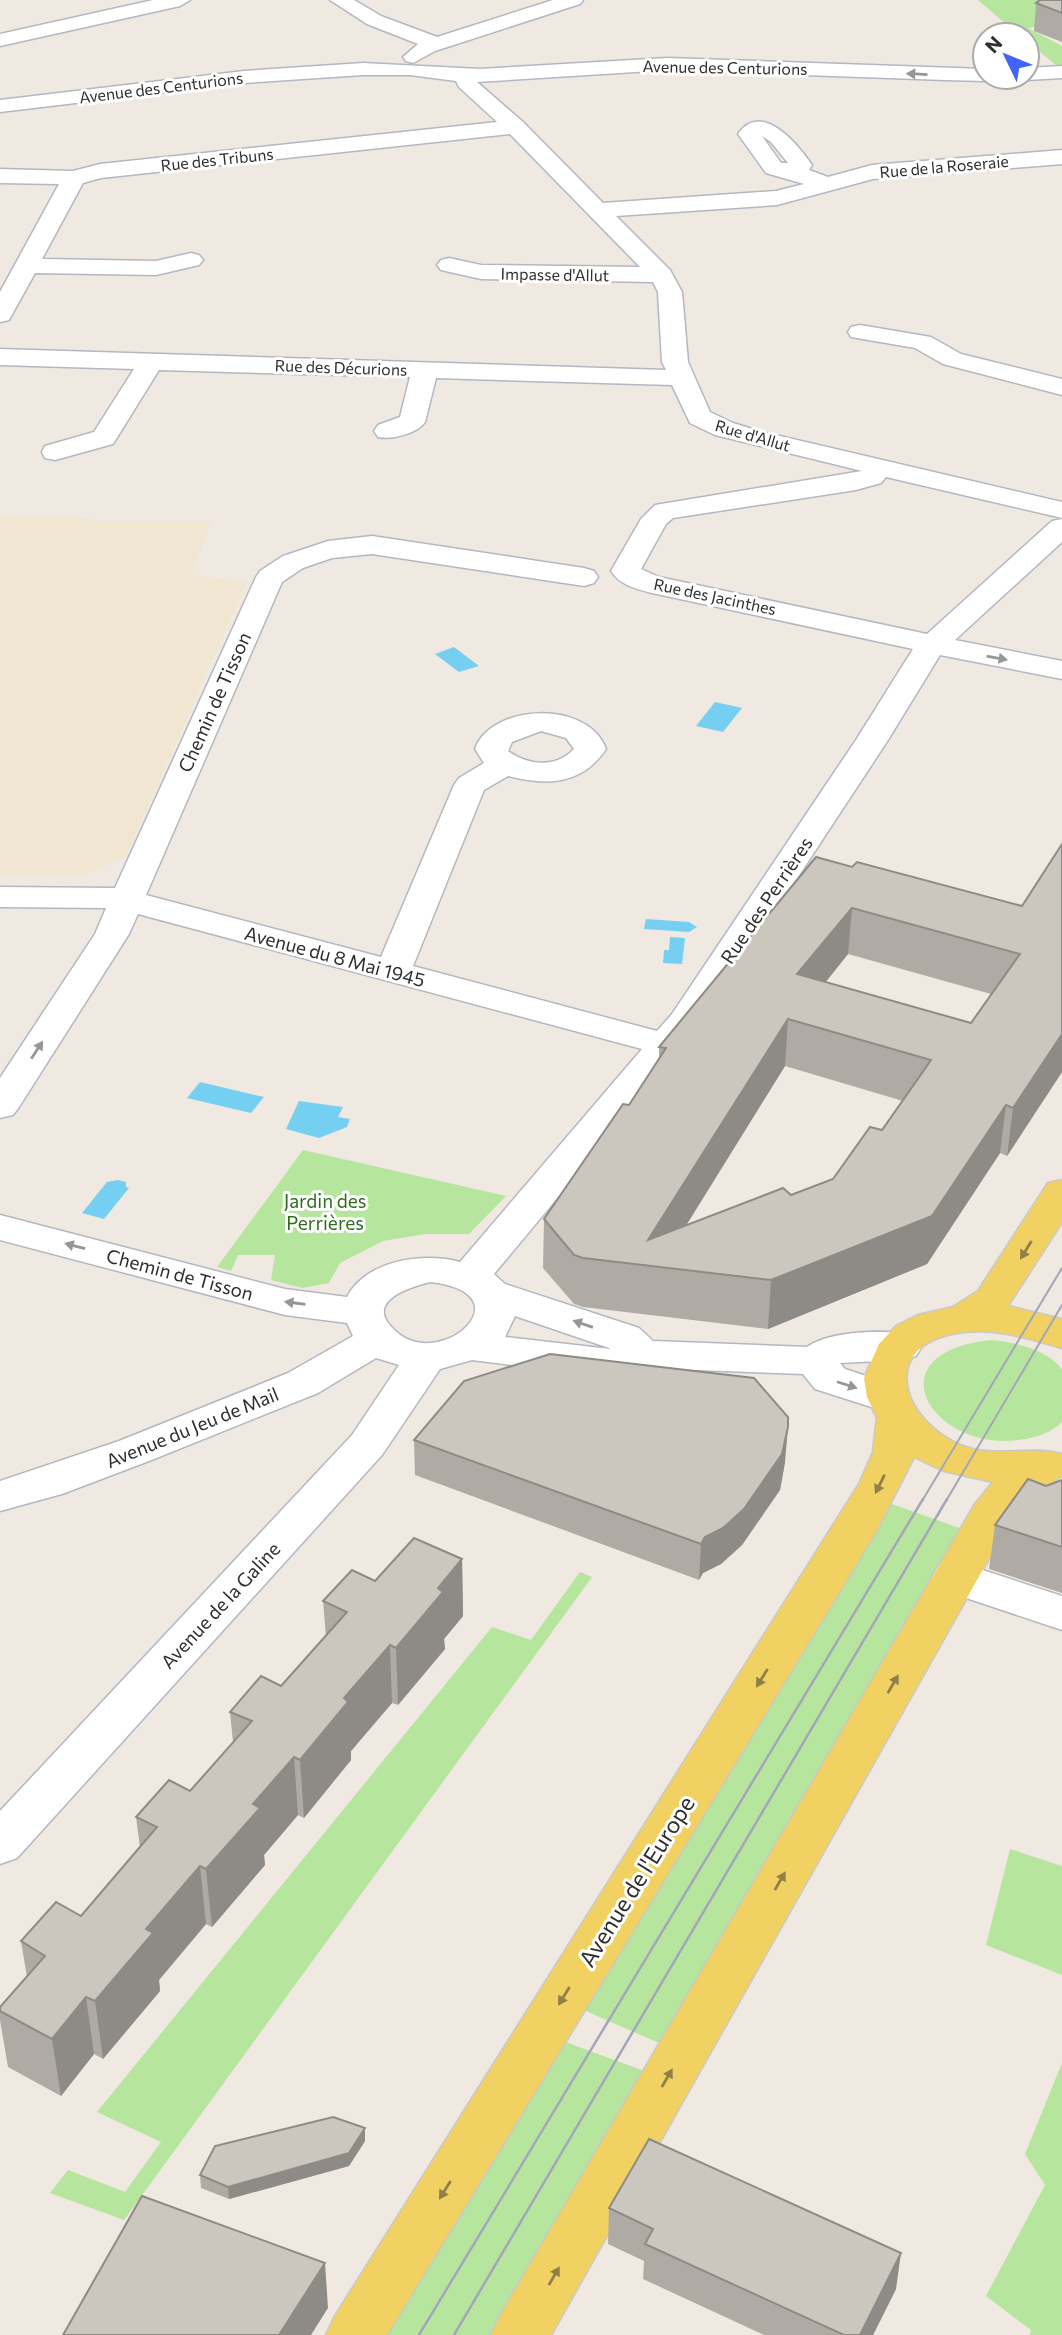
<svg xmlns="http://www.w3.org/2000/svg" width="1062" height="2335" font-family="Commissioner,sans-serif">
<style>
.education{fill:#f0e6d1}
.green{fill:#b6e59e}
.water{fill:#75cff0}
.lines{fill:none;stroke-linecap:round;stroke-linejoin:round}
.minor-casing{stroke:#b4b7c1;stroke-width:3}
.major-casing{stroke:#c9c9c9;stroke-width:3}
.minor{fill:#fff;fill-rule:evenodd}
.major{fill:#f2d163;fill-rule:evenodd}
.tram-far1{stroke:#a3a6b8;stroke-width:2}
.tram{stroke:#a3a6b8;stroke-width:2.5}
.wall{fill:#afaba4;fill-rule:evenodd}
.shaded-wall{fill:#8e8b86}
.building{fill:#cbc7bf;stroke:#8e8b86;stroke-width:2;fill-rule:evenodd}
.oneway{fill:#969696}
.oneway2{fill:#908048}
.labels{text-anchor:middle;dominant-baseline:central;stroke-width:6;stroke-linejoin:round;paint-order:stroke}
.far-street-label{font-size:16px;fill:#2e2e2e;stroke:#fff}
.street-label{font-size:19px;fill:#2e2e2e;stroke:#fff}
.park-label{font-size:19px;fill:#2c6e1b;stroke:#fff}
.near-street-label{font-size:23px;fill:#2e2e2e;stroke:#fff}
</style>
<rect width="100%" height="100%" fill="#efe9e1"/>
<path class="education" d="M0 516 90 518 89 521H212L191 575 247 581 126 856 81 876 0 875Z"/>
<path class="green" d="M978 0H1062L1051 25 1028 28 1062 46V65L1057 66 1027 41V35H1019Z
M303 1150 506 1196 469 1234H425L383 1241 340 1263 329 1283 302 1288 271 1280 275 1255H238L231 1271 217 1267Z
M992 1340C1017 1343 1045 1349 1062 1369V1422C1050 1434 1034 1438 1018 1440 932 1452 870 1352 992 1340Z
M889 1503 968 1531 668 2047 577 2007Z
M580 1572 592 1577 124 2220 50 2193 68 2170 125 2192 161 2142 97 2112 492 1627 531 1640Z
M1010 1849 1062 1866V1975L986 1945Z
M560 2040 647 2072 498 2335H381Z
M1062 2063V2335H1030L1031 2330 986 2296 1045 2185 1025 2154Z"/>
<path class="water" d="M454 647 479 666 459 672 435 654Z
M715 702 742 708 723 732 696 726Z
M646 919 689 922 697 927 689 932 644 929Z
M670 937 685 938 682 964 663 963 664 950H669Z
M200 1082 264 1097 251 1113 187 1098Z
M299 1101 343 1107 338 1117 350 1119 347 1127 319 1138 286 1129Z
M118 1180 126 1182V1187L129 1188 104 1219 82 1213 107 1182Z"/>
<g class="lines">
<defs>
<path id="minor" d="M153 0H190L180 6 0 46V34Z
M330 0H354L381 16 437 37 553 0H583L580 4 435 51 413 63 406 61 403 57 418 44 367 24Z
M667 58 985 69V77H994L985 81 945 80 667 70 477 82 523 122 603 203 776 191 804 184 766 173 738 134C762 99 799 146 812 165L809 170 828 177 872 165 1062 150V164L873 179 777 205 616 216 670 270 682 292 688 362 710 412 733 423 759 431 1062 502V518L886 477 881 483 856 490 673 518 666 524 641 569 659 577 927 634 1052 521 1062 519V542L955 640 1062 661V679L940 655 888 740 698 1029 494 1274 505 1284 639 1328 653 1341 807 1347C831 1330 888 1329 916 1336L922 1346 916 1356 901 1360 840 1363 845 1369 902 1388 908 1398 902 1408 887 1412 815 1389 803 1374 643 1368 608 1377 472 1360 440 1369 382 1455 17 1858 0 1864V1811L352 1435 399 1365 376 1358 318 1393 149 1461 62 1494 0 1511V1481L119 1441 288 1373 353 1336 347 1323 285 1315 0 1240V1215L285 1289 347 1297C366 1260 424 1252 460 1262L642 1049 138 914 129 934 19 1107 13 1115 0 1118V1078L95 934 106 908 0 907V887L115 888 256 577 260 571 283 556 328 541 372 536 584 568 594 571 598 577 594 583 584 586 372 554 332 558 303 568 282 582 146 895 381 957 454 785 459 778 484 763 475 749C490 704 588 699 606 749 582 785 547 786 508 776L484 790 413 966 657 1031 672 1014 856 740 913 649 652 593C636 589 620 585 611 571L641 519 655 505 862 471 715 435 690 423 672 385 436 378 425 422C417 434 391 440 378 437L374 431 378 425 400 417 410 377 159 370 113 444 55 460 45 458 42 452 45 446 94 432 134 369 0 365V349L666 370 662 362 658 292 653 282 481 279 441 270 437 265 441 260 449 258 481 265 640 267 510 134 101 178 83 183 42 259 156 261 191 253 199 255 203 260 199 265 156 275 35 273 9 320 0 322V292L59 184 0 183V169L73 171 100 164 497 122 459 87 456 81 410 75H363L244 83 0 112V100L244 71 363 63 480 69ZM762 136 771 142 788 163H781ZM541 731 566 738 574 749C556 768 529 766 508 751L512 742ZM430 1282C527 1293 444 1369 399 1334 361 1304 403 1289 430 1282ZM515 1316 609 1348 610 1349 505 1337Z
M1062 66V78L1027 80 1019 77H1027V68Z
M860 325 931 337 961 354 1062 379V395L943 364 915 348 851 337 848 332 851 327Z
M955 1561 1062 1596V1630L939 1589 932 1577 939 1565Z"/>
<path id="major" d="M1062 1180V1222L1008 1306 1062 1319V1348C1027 1338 994 1327 957 1333 884 1345 897 1411 952 1441 991 1462 1025 1444 1062 1454V1476L1027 1499 1008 1525 551 2335H491L500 2316 975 1504 993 1482 944 1471 914 1457 876 1532 387 2335H326L335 2316 859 1484 873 1452 877 1418 867 1397 864 1378 879 1344 896 1326 918 1315 953 1307 978 1291 1048 1183Z"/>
</defs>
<use href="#minor" class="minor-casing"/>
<use href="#major" class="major-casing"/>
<use href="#minor" class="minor"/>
<use href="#major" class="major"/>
<path class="tram-far1" d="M922 1501 1062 1268
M946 1501 1062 1305"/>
<path class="tram" d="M419 2335 923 1499
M454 2335 947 1499"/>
</g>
<path class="wall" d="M1062 0V42L1034 31 1036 3Z
M1062 844V1072L1007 1156 1000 1153 927 1264 768 1329 583 1307 574 1304 543 1268 544 1219 629 1105 659 1059V1047L852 867 1022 906ZM848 954 991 994 971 1023 826 982ZM785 1066 903 1101 882 1130 833 1179 791 1195 686 1226Z
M414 1440 785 1462 780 1490 742 1545 721 1564 703 1573 699 1580 415 1475Z
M1062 1480V1593L989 1569 995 1525 1046 1486Z
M462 1559 463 1616 444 1639 445 1649 398 1705 392 1703 351 1751V1760L304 1818 298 1815 264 1855 265 1865 212 1927 206 1924 159 1980 160 1991 103 2059 94 2054 61 2096 8 2067 0 2020V2007L27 1977 21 1941 81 1916 140 1848 136 1817 190 1791 233 1742 230 1712 281 1686 326 1637 323 1601 375 1581Z
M365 2128V2141L349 2166 229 2199 201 2188 200 2175Z
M609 2208 896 2289 873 2335H764L643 2279 644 2261 608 2244Z"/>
<path class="shaded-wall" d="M852 908 848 954 794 1021 797 974Z
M788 1019 785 1066 660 1267 648 1240Z
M1062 1034V1072L1007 1156 1013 1108Z
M1006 1105 1000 1153 927 1264 768 1329 771 1280Z
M788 1427 785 1462 780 1490 742 1545 721 1564 703 1573 699 1580 701 1544Z
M462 1559 463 1616 444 1639 445 1649 398 1705 396 1648 438 1588Z
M390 1645 392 1703 351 1751V1760L304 1818 300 1760 344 1698Z
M294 1757 298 1815 264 1855 265 1865 212 1927 206 1869 253 1804Z
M200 1866 206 1924 159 1980 160 1991 103 2059 95 2001 146 1929Z
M86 1997 94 2054 61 2096 52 2039Z
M365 2128V2141L349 2166 229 2199 228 2187Z
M901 2253 896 2289 873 2335H860Z
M325 2263 328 2308 311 2335H279Z"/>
<path class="building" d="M1040 0H1062V13L1036 3Z
M1062 844V1034L1013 1108 1006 1105 932 1216 771 1280 583 1258 574 1255 544 1219 623 1104 629 1105 666 1048 659 1047 816 857 852 867 857 862 1022 906ZM852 908 1020 954 971 1023 797 974ZM788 1019 931 1060 882 1130 870 1127 833 1179 791 1195 783 1188 648 1240Z
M550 1354 754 1378 788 1417V1427L782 1454 744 1509 723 1528 705 1537 701 1544 414 1440 464 1381Z
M1028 1479 1046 1486 1062 1480V1547L995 1525Z
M414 1538 462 1559 438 1588 443 1592 396 1648 390 1645 344 1698 348 1702 300 1760 294 1757 253 1804 260 1808 206 1869 200 1866 146 1929 153 1933 95 2001 86 1997 52 2039 0 2011V2007L45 1956 21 1941 56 1902 81 1916 157 1827 136 1817 169 1780 190 1791 252 1721 230 1712 261 1676 281 1686 347 1612 323 1601 352 1570 375 1581Z
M333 2117 365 2128 349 2153 228 2187 200 2175 215 2146Z
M649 2139 901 2253 860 2335H844L645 2244 653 2229 609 2208Z
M142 2196 325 2263 279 2335H63Z"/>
<defs><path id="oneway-solid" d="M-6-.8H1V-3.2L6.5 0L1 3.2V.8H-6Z" transform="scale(1.75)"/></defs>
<g class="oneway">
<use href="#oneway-solid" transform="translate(917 74) rotate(-177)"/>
<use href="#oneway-solid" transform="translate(997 658) rotate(10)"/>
<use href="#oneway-solid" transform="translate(37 1050) rotate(-57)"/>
<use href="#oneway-solid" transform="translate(75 1246) rotate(-165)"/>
<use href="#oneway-solid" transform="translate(295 1303) rotate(-172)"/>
<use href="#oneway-solid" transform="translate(583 1324) rotate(-161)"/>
<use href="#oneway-solid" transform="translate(847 1385) rotate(18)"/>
</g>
<g class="oneway2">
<use href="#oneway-solid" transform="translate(1026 1250) rotate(122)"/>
<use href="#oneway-solid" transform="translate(880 1484) rotate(116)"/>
<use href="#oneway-solid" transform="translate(762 1678) rotate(122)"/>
<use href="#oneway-solid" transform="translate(893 1684) rotate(-60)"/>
<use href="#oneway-solid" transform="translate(780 1881) rotate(-60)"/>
<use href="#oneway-solid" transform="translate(564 1996) rotate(122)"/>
<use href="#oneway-solid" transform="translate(667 2078) rotate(-60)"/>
<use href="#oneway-solid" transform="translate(445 2190) rotate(122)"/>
<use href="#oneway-solid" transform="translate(554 2276) rotate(-60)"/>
</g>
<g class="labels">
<g class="far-street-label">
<text transform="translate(725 67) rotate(1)">Avenue des Centurions</text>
<text transform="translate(161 87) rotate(-7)">Avenue des Centurions</text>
<text transform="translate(217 159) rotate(-6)">Rue des Tribuns</text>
<text transform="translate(944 166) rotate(-5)">Rue de la Roseraie</text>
<text transform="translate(555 274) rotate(1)">Impasse d'Allut</text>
<text transform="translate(341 367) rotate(2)">Rue des Décurions</text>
<text transform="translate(753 435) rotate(16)">Rue d'Allut</text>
<text transform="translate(715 596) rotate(12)">Rue des Jacinthes</text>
</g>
<g class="street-label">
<text transform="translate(214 702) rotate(-66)">Chemin de Tisson</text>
<text transform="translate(766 900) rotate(-56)">Rue des Perrières</text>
<text transform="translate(335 956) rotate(15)">Avenue du 8 Mai 1945</text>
<text transform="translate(180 1274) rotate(15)">Chemin de Tisson</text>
<text transform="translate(192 1427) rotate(-22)">Avenue du Jeu de Mail</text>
<text transform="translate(220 1605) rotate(-47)">Avenue de la Galine</text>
</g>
<g class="park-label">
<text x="325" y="1200">Jardin des<tspan x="325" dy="22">Perrières</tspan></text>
</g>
<g class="near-street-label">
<text transform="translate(636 1881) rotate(-58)">Avenue de l'Europe</text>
</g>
</g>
<g transform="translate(1006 56) rotate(313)"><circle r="33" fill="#ffffff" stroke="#ababab" stroke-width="2"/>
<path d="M0-5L12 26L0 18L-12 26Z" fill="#4264fb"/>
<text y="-10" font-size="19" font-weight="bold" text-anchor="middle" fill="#2e2e2e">N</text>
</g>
</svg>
